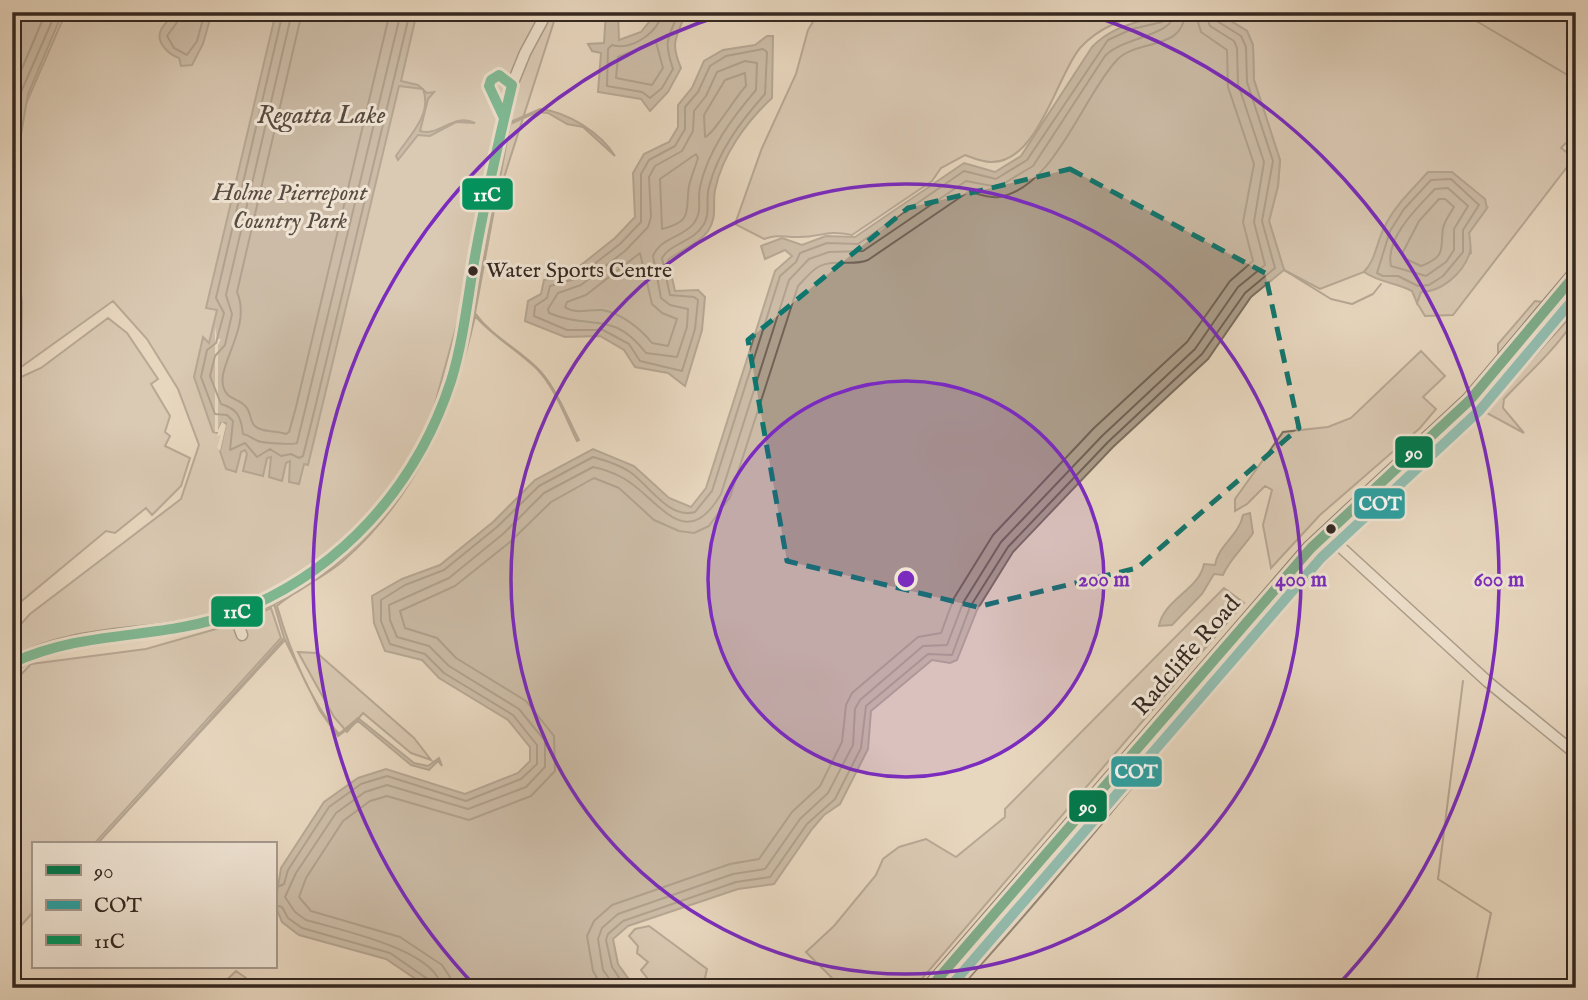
<svg xmlns="http://www.w3.org/2000/svg" width="1588" height="1000" font-family="'IM FELL English',serif">
<style>
.green{fill:#c9b9a4;stroke:#7e7062;stroke-width:2}
.water{fill:#ab9c89;stroke:#7b6e5f;stroke-width:2}
.pier{fill:#e8d7bf}
.lines{fill:none;stroke-linecap:round;stroke-linejoin:round}
.shore{stroke:#706255;stroke-width:2}
.stream{stroke:#7b6e5f;stroke-width:2}
.minor-casing{stroke:#615448;stroke-width:13}
.highway-casing{stroke:#342821;stroke-width:18}
.minor{stroke:#f0e5d5;stroke-width:10}
.highway{stroke:#e8d7bf;stroke-width:14}
.bus-1-casing{stroke:#f0e5d5;stroke-width:16}
.bus-2-casing{stroke:#f0e5d5;stroke-width:16}
.bus-3-casing{stroke:#f0e5d5;stroke-width:16}
.bus-1{stroke:#007a4d;stroke-width:10}
.bus-2{stroke:#2ea0a1;stroke-width:10}
.bus-3{stroke:#00945e;stroke-width:10}
.marked{fill:none;stroke:#0f766e;stroke-width:5;stroke-dasharray:14 9;stroke-linejoin:round}
.ring{fill:none;stroke:#7b2cbf;stroke-width:3.5}
.bus-dot{fill:#342821;stroke:#f0e5d5;stroke-width:2.5}
.labels{text-anchor:middle;dominant-baseline:central;stroke-width:6;stroke-linejoin:round;paint-order:stroke}
.bus-label{font-size:22px;fill:#342821;stroke:#f0e5d5;text-anchor:start}
.park-label{font-size:24px;font-style:italic;fill:#594c42;stroke:#f0e5d5}
.street-label{font-size:24px;fill:#342821;stroke:#f0e5d5}
.water-label{font-size:26px;font-style:italic;fill:#584b40;stroke:#f0e5d5}
.centre{fill:#7b2cbf;stroke:#f0e5d5;stroke-width:3.5}
.ring-label{font-size:21px;text-anchor:middle;font-weight:bold;fill:#7b2cbf;stroke:#f0e5d5;stroke-width:6;stroke-linejoin:round;paint-order:stroke}
.line-badge{stroke:#f0e5d5;stroke-width:2.5}
.badge-label{font-size:19px;text-anchor:middle;font-weight:bold;fill:#fff}
</style>
<rect width="100%" height="100%" fill="#e8d7bf"/>
<filter id="stains"><feTurbulence type="fractalNoise" baseFrequency=".00286" numOctaves="4"/><feColorMatrix values="0 0 0 0 .2 0 0 0 0 .09 0 0 0 0 .02 0 0 0 .5 -.17"/></filter>
<radialGradient id="worn" r=".72"><stop offset=".6" stop-color="#630" stop-opacity="0"/><stop offset="1" stop-color="#630" stop-opacity=".3"/></radialGradient>
<path class="green" d="M66 12H557L457 324 423 447 367 524 290 584 251 599 197 619 42 644 14 658 12 634 30 614 181 499 199 445 178 389 147 339 113 301 21 367 22 302 16 250 12 248V176L21 115Z
M819 12H1150C1123 19 1099 27 1080 48 1056 77 1038 163 991 162 982 162 973 158 965 155L941 168 932 181 852 235C825 229 820 238 797 237 783 237 777 234 764 239L735 224 762 148 796 74 808 30Z
M1216 12H1576V133L1561 148 1574 158 1453 315 1425 316 1417 303 1421 292 1471 253 1469 233 1487 208 1384 228 1373 261 1364 272 1320 289 1284 270 1269 221 1278 186 1280 160 1254 80 1253 45 1247 31Z
M1535 301 1543 302 1498 357V344Z
M1576 311C1576 331 1519 382 1504 399L1503 408 1524 433 1483 411Z
M108 318 127 333 158 379 151 384 170 416 165 432 170 436 165 446 190 458 181 486 152 515 146 508 115 533 106 531 12 609V431L21 377 41 368Z
M1421 351 1445 376 1423 397 1436 409 1420 428 1320 515 1271 568 1263 525 1272 490 1265 486 1247 504 1235 511V499L1283 432 1328 427 1351 418Z
M1224 588 1244 603 914 988H842L806 952 834 926 876 875 883 859 899 847 926 839 956 857 1005 817V809Z
M271 608 281 638 94 844H33V912L12 936V684L31 664 146 649 237 623Z
M298 652 317 653 414 738 431 760 411 753 363 713 347 732 334 717Z
M649 926 707 969 705 978 713 988H655L641 970 648 962 637 953 638 946 629 936 635 929Z
M236 971 246 978V986L218 988Z"/>
<path class="water" d="M12 12H63L28 94 12 186Z
M169 12H212L203 44 192 65 181 66 179 58C170 55 157 44 160 33 161 25 170 21 172 14Z
M276 12H417L401 81 418 85 427 93 434 92 428 99 420 131C440 137 453 112 475 123L456 122 430 136 418 135 398 160 396 156C408 137 433 115 423 89L399 86 308 465 304 464 299 484 289 482 290 461 286 463 282 481 269 477 271 457 267 458 263 476 243 471 247 454 245 450 241 452 236 472 226 469 220 451 226 423H221L218 433 213 432 194 377 203 337 209 343 217 310 206 308Z
M606 12H618L619 40 641 32 657 12 698 13 685 15C676 38 670 43 681 68L668 92 650 111 641 99 598 92 601 53 592 51 588 44 604 43Z
M1168 12H1216L1247 31 1253 45 1254 80 1280 160 1278 186 1269 221 1284 270 1251 297 1208 359 1113 447 1013 552 977 610 957 660 950 663 932 660 871 711 868 749 840 804 824 815 812 829 774 884 738 889 628 926 613 939 618 964 635 988H429L386 959 299 935 282 922 275 905 281 868 324 802 358 778 386 769 465 794 518 773 530 761V747L508 720 439 678 422 660 385 651 374 623 372 596 402 579 440 565 493 522 535 480 593 449 634 466 669 498 691 507 706 488 775 271 792 256 785 250 765 259 761 246 782 238 802 245 826 236 855 237 964 163 995 172 1021 156 1092 47C1114 24 1140 23 1168 12Z
M767 36H773L772 98C747 121 722 155 715 190 712 205 718 216 708 231 698 245 681 249 668 260L675 291 698 290 705 297 702 330 685 386 668 373 635 367 624 350 600 336 565 337 525 321 528 301 541 294 544 280 571 273 615 238 635 217 633 173 644 154 669 142 678 127V105L692 88 704 61 723 50 755 45Z
M540 109C567 112 600 132 615 156L583 127 567 124 548 113 537 112 510 124 475 313C493 338 521 350 541 372 558 392 567 417 579 440L577 441C565 417 556 389 537 369 517 350 494 337 475 316 454 410 417 496 343 561 323 578 297 589 277 606 289 648 310 702 339 734L358 718 414 763 428 766 439 758 442 766 438 761 429 770 411 765 358 721 338 736 320 711 285 640 97 844 284 638 274 604C309 588 341 562 367 534 472 422 479 266 508 123Z
M1428 172H1452L1485 199 1487 208 1469 233C1470 240 1472 249 1469 255 1462 274 1441 292 1421 292L1417 303 1412 291C1395 282 1380 283 1364 272 1376 259 1376 244 1384 228 1394 206 1412 190 1428 172Z
M1250 513 1253 533C1244 547 1229 560 1223 575L1214 574 1202 594 1172 625 1159 626C1164 599 1199 590 1204 564L1215 565C1218 545 1239 536 1243 515Z"/>
<path class="pier" d="M215 327 217 339H221L218 345V430L222 422 226 425 220 451 217 447 221 435 217 436 218 432H215Z"/>
<g class="lines">
<path class="shore" d="M179 12 178 21 167 36 174 48 187 55 197 41 205 12
M283 12 216 298 224 313 216 343 207 350 201 377 215 414 227 415 233 421 230 450 245 443 257 457 270 449 281 456 291 454 299 458 303 456 314 412 410 12
M292 12 226 295 232 314 225 345 215 356 210 376 221 404C238 409 241 417 243 434 249 435 253 439 258 441 262 443 294 445 297 443L401 12
M302 12 237 292C254 332 207 373 228 395 233 400 241 400 246 407 251 412 250 422 255 426 262 433 276 430 286 434L289 432 296 407 390 12
M662 12C659 32 632 51 612 45L608 49 607 86 642 92 650 98 662 88 673 69C663 39 668 39 679 12
M656 42 663 68 652 85 616 78 618 57Z
M763 49 767 52 765 94C741 121 718 151 709 187 705 201 711 211 704 224 694 242 672 242 662 258L670 295 694 297 698 300 695 329 682 371 640 361 629 344 603 330H567L534 316 535 306 547 298 550 286 575 279 620 244 641 222V174L649 160 675 146 685 129V107L698 92 710 66 726 56Z
M745 61 757 63 756 90C732 118 708 150 700 187 697 200 703 211 694 223 683 238 661 237 653 256L661 298 670 305 688 309 687 327 677 357 646 353C612 309 592 331 549 313L548 309 558 293 581 285 625 251 648 227 651 217 649 177 655 166 682 151 693 131 694 111 706 96 717 72Z
M745 73 746 86C735 97 714 134 705 137L704 115 725 80Z
M12 92 46 12
M12 142 21 92 56 12
M696 154 698 158C695 168 691 177 689 186 685 211 694 221 662 229L660 179Z
M1451 179 1479 205 1463 230V252L1443 276 1429 285 1418 286 1398 276H1383L1377 273 1390 231 1404 209 1431 180Z
M1448 188 1468 206 1454 229V250L1446 262 1426 276 1391 266C1385 238 1417 208 1435 189Z
M1439 199H1445L1454 207C1450 214 1445 220 1443 228 1440 249 1447 256 1421 266L1404 258 1402 254 1419 221Z
M640 253 652 304 662 313 677 319 668 346 652 343C641 329 621 313 602 310 589 309 576 315 565 307L567 302 586 295Z
M275 888 284 884 288 870 329 807 361 784 387 776 466 801 521 779 537 764V745L513 715 444 673 425 654 390 644 381 621V600L405 585 444 570 497 527 539 486 593 457C604 460 620 465 630 472 648 484 669 520 695 512L712 491 780 276 796 262 800 253 827 243 858 244 964 171 996 179 1027 160 1108 40 1132 29 1162 22 1166 12
M275 905 282 907 288 918 302 928 390 953 429 980 432 988
M441 988C439 950 336 929 306 920L295 912 285 897 296 873 336 813 365 792 387 785 468 809 526 787 545 767V741L519 709 449 666 429 646 397 637 390 620 389 605 449 578 503 534 544 493 593 467C603 469 614 473 623 478 659 498 685 556 721 494L789 280 809 259 829 252 863 251 966 181 998 187 1033 166 1105 56C1124 36 1173 37 1175 12
M451 988 450 977 442 965 400 937 311 911 299 897 306 878 343 821 370 801 387 796 469 820 531 796 555 771 554 736 526 701 456 658 437 638 405 628 400 611 455 586 510 542 551 502 594 478 619 488 654 520 679 531 694 533 709 526 730 497 798 286C804 280 811 271 818 267 834 258 852 267 868 260L968 192C978 193 989 199 999 197 1054 188 1082 98 1116 61 1136 38 1184 52 1185 12
M603 988 593 971 587 936 594 921 612 905 730 864 759 859 792 812 820 786 842 742 846 705 852 693 918 637 941 633 954 598 993 535 1094 428 1187 342 1230 281 1253 261 1243 222 1254 164 1228 87 1227 50 1201 32 1195 12
M616 988 603 970 598 939 602 928 618 914 733 874 765 869 800 819 828 793 853 745 855 709 860 700 923 646 947 645 963 603 1001 542 1102 436 1195 349 1238 287 1265 265 1254 222 1264 162 1238 84 1237 48 1234 41 1210 26 1205 12
M626 988 612 967 606 940 608 934 623 921 736 882 770 877 807 824 835 799 861 748 866 706 928 654 952 655 970 607 1008 547 1108 442 1202 354 1245 293 1275 268 1262 221 1273 161 1247 82 1246 47 1241 36 1217 21 1214 12"/>
<path class="stream" d="M1461 12 1576 80
M1284 270 1331 299 1352 304 1373 294 1381 284
M243 616 274 605
M182 633 230 622
M12 673C59 641 118 646 171 633
M1463 681 1438 879 1491 913 1475 988"/>
<defs>
<path id="minor" d="M1335 542 1488 682 1576 754
M234 613 242 635
M12 663C79 625 160 639 232 614 339 576 418 488 451 380 464 336 468 289 477 245 488 192 499 138 512 85L525 53 547 12"/>
<path id="highway" d="M930 988 1311 548 1470 400 1576 274
M949 988C1072 854 1182 709 1304 574 1393 477 1497 400 1576 293"/>
</defs>
<use href="#minor" class="minor-casing"/>
<use href="#highway" class="highway-casing"/>
<use href="#minor" class="minor"/>
<use href="#highway" class="highway"/>
<defs>
<path id="bus-1" d="M930 988 1311 548 1470 400 1576 274"/>
<path id="bus-2" d="M949 988 1321 558 1480 410 1576 296"/>
<path id="bus-3" d="M12 663C88 628 161 641 234 613 339 573 416 488 451 381 464 339 468 294 476 251 486 195 499 140 512 85L499 75 491 80 489 86 504 118"/>
</defs>
<use href="#bus-1" class="bus-1-casing"/>
<use href="#bus-2" class="bus-2-casing"/>
<use href="#bus-3" class="bus-3-casing"/>
<use href="#bus-1" class="bus-1"/>
<use href="#bus-2" class="bus-2"/>
<use href="#bus-3" class="bus-3"/>
</g>
<path d="M0 0H1588V1000H0ZM1070 169 1265 273 1299 428 1137 568 977 607 787 561 748 340 908 208Z" fill="#e8d7bf" fill-opacity=".55" fill-rule="evenodd"/>
<path class="marked" d="M1070 169 1265 273 1299 428 1137 568 977 607 787 561 748 340 908 208Z"/>
<circle cx="906" cy="579" r="198" fill="#7b2cbf" fill-opacity=".12"/>
<g class="ring">
<circle cx="906" cy="579" r="198"/>
<circle cx="906" cy="579" r="395"/>
<path d="M476 987A593 593 0 0 1 728 13M1084 13A593 593 0 0 1 1336 987"/>
</g>
<g class="bus-dot">
<circle cx="473" cy="271" r="6"/>
<circle cx="1331" cy="529" r="6"/>
</g>
<g class="labels">
<g class="bus-label">
<text x="486" y="271">Water Sports Centre</text>
</g>
<g class="park-label">
<text x="290" y="193">Holme Pierrepont<tspan x="290" dy="28">Country Park</tspan></text>
</g>
<g class="street-label">
<text transform="translate(1187 656) rotate(-49)">Radcliffe Road</text>
</g>
<g class="water-label">
<text x="321" y="115">Regatta Lake</text>
</g>
</g>
<circle cx="906" cy="579" r="10" class="centre"/>
<g class="ring-label">
<text x="1104" y="586">200 m</text>
<text x="1301" y="586">400 m</text>
<text x="1499" y="586">600 m</text>
</g>
<g class="line-badge">
<rect x="461" y="177" width="53" height="34" rx="7" fill="#00945e"/>
<rect x="1394" y="435" width="40" height="34" rx="7" fill="#007a4d"/>
<rect x="1353" y="487" width="53" height="33" rx="7" fill="#2ea0a1"/>
<rect x="210" y="595" width="54" height="33" rx="7" fill="#00945e"/>
<rect x="1110" y="755" width="53" height="33" rx="7" fill="#2ea0a1"/>
<rect x="1068" y="789" width="40" height="34" rx="7" fill="#007a4d"/>
</g>
<g class="badge-label">
<text x="487" y="201">11C</text>
<text x="1414" y="459">90</text>
<text x="1380" y="510">COT</text>
<text x="237" y="618">11C</text>
<text x="1136" y="778">COT</text>
<text x="1088" y="813">90</text>
</g>
<rect width="1588" height="1000" fill="none" stroke="#e8d7bf" stroke-width="42"/>
<rect x="14" y="14" width="1560" height="972" fill="none" stroke="#342821" stroke-width="3.5"/>
<rect x="21" y="21" width="1546" height="958" fill="none" stroke="#342821" stroke-width="2"/>
<rect x="32" y="842" width="245" height="126" fill="#f0e5d5" stroke="#a5998d" stroke-width="2"/>
<rect x="46" y="865" width="35" height="10" fill="#007a4d" stroke="#a5998d" stroke-width="2"/>
<text x="94" y="878" font-size="21" fill="#342821">90</text>
<rect x="46" y="900" width="35" height="10" fill="#2ea0a1" stroke="#a5998d" stroke-width="2"/>
<text x="94" y="912" font-size="21" fill="#342821">COT</text>
<rect x="46" y="935" width="35" height="10" fill="#00945e" stroke="#a5998d" stroke-width="2"/>
<text x="94" y="948" font-size="21" fill="#342821">11C</text>
<rect width="100%" height="100%" filter="url(#stains)"/>
<rect width="100%" height="100%" fill="url(#worn)"/>
</svg>
